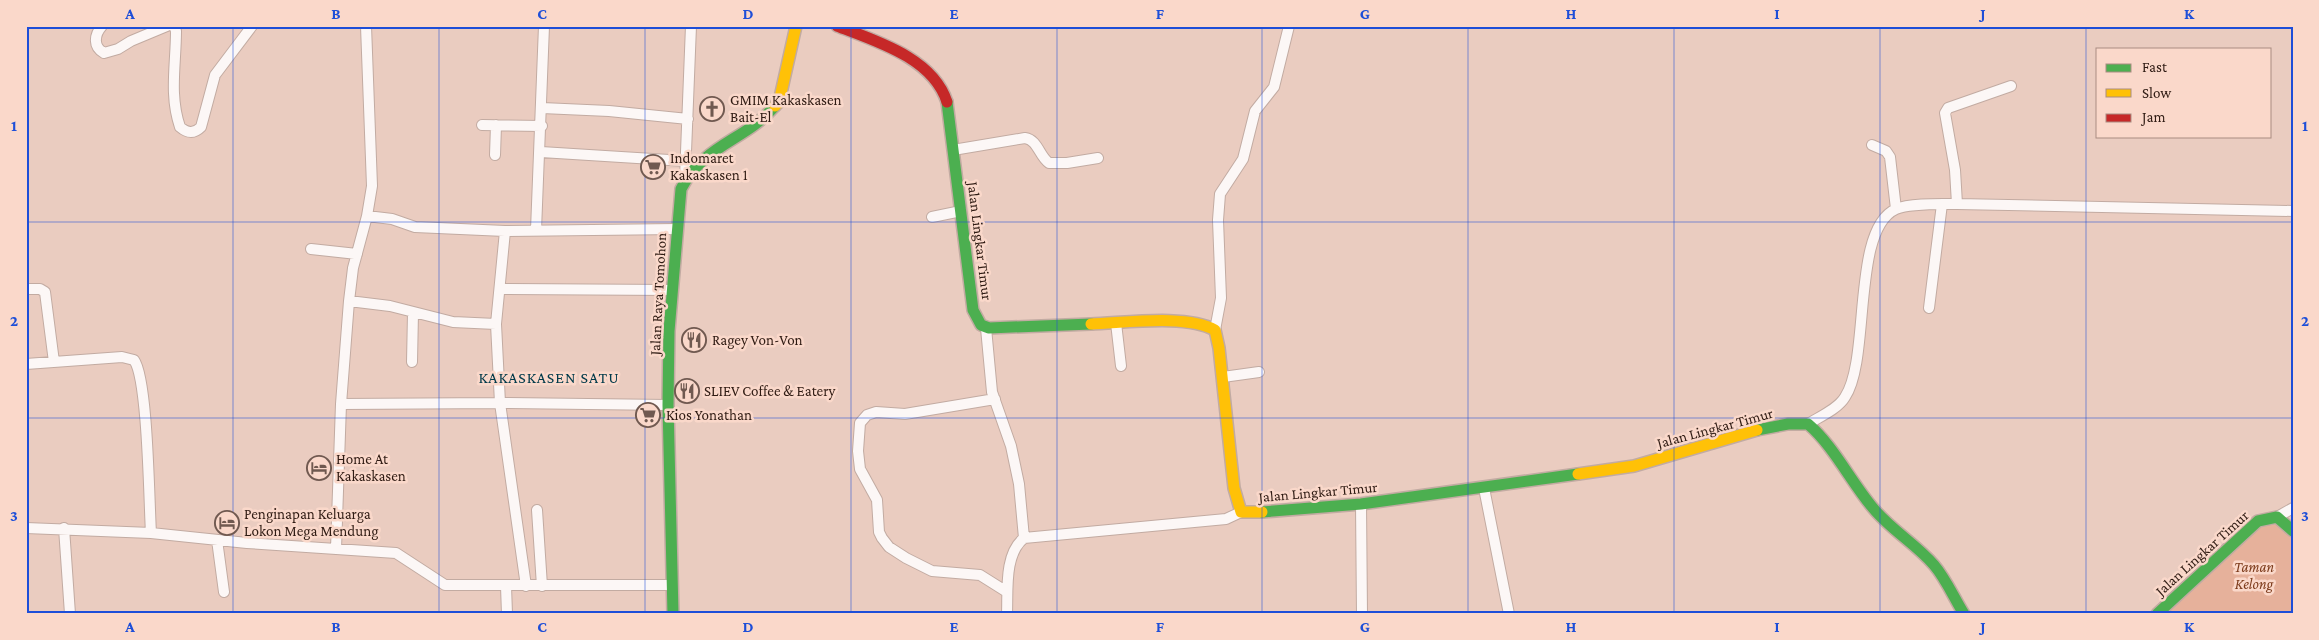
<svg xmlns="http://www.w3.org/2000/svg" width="2319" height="640" font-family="'Crimson Pro',serif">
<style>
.green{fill:#e6b19b}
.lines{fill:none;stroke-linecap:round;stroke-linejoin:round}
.street-casing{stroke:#c2aba2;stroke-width:12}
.fast-casing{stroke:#c2aba2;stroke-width:14}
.slow-casing{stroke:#c2aba2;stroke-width:14}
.jam-casing{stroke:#c2aba2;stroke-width:14}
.street{stroke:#fcf7f6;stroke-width:10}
.fast{stroke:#4caf50;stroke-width:11}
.slow{stroke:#ffc107;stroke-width:11}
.jam{stroke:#c62828;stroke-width:11}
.grid{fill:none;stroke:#1d4ed8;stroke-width:1;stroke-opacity:0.55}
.labels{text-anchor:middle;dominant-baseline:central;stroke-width:5;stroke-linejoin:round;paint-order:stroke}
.poi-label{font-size:15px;fill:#2f1b13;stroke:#fad8ca;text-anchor:start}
.street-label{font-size:15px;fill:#2f1b13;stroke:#fad8ca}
.park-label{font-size:15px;font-style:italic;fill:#7d3b1b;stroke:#fad8ca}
.neighbourhood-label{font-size:16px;letter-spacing:1px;fill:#013a4a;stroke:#fad8ca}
.neatline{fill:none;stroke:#1d4ed8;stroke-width:2}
.grid-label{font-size:16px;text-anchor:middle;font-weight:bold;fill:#1d4ed8}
</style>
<rect width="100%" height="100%" fill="#eaccc0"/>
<path class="green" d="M2267 517 2293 534V614H2157Z"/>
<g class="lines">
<defs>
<path id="street" d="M102 26C94 35 93 47 104 53L118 49 131 41 167 26
M174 26 176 31C176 64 169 95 180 127 187 133 194 134 201 127L215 75 252 26
M542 108 609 111 688 119
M482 125 542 126
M1872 145 1886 151 1890 157 1896 209
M953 150 1025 138C1038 140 1039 156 1049 163H1067L1098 158
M541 152 685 161
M495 155 496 125
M685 177 691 26
M1957 204 1955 170 1945 113 1948 108 2011 86
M367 216 392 219 415 227 505 231 677 229
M932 217 961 211
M536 230 544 26
M505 231 496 324 500 403 526 586
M311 249 357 254
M26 289H40L45 292 54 362
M500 289 672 290
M349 301 390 306 453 322 496 324
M1929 308 1942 204
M1116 323 1121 366
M986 328 992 392 1011 446 1019 484 1024 538C1004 554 1008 590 1007 614
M1215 330 1221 298 1218 220 1220 194 1243 159 1255 111 1274 87 1289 26
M412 362 413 313
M26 364 122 357 134 360C148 379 149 502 151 533
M1223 377 1259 372
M995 399 905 414 876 412 867 415 860 423 858 451 860 469 877 500 879 532 882 538 889 547 906 558 932 571 980 575 1007 592
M341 404 500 403 668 405
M1808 424C1819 417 1838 409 1845 397 1871 358 1851 229 1896 209 1910 203 1940 204 1957 204L2293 211
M1484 488 1509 614
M1361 504 1362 614
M537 510 542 586
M2277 517 2293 508
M26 528 151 533 247 543 396 553 445 585H672
M64 528 70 614
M1024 538 1226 519 1241 512
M217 540 224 592
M336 549 341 404 349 301 353 268 367 216 372 186 366 26
M506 586 507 614"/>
<path id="fast" d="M947 102 973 310 981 325 989 328 1091 324
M1757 430 1788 424H1808C1833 445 1851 482 1873 508 1891 530 1916 544 1934 565 1946 579 1954 598 1964 614
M1262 512 1361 504 1578 474
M673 614 668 405 669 331 681 189C704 144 745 141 775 106
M2157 614 2258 521 2277 517 2293 531"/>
<path id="slow" d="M775 106 779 102 796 26
M1091 324C1125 323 1186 314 1215 330L1219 348 1234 488 1241 512H1262
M1578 474 1634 466 1757 430"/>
<path id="jam" d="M837 26C876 41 933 58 947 102"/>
</defs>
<use href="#street" class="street-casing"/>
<use href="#fast" class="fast-casing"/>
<use href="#slow" class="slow-casing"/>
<use href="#jam" class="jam-casing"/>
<use href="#street" class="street"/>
<use href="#fast" class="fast"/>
<use href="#slow" class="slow"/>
<use href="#jam" class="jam"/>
</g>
<path class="grid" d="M233 26V614M439 26V614M645 26V614M851 26V614M1057 26V614M1262 26V614M1468 26V614M1674 26V614M1880 26V614M2086 26V614M26 222H2293M26 418H2293"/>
<defs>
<symbol id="church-ring" viewBox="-11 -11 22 22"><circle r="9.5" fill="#fad8ca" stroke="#705950" stroke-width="1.5"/><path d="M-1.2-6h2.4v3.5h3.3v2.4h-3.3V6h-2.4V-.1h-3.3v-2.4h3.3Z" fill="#705950"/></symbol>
<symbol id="supermarket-ring" viewBox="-11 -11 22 22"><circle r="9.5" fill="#fad8ca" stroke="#705950" stroke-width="1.5"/><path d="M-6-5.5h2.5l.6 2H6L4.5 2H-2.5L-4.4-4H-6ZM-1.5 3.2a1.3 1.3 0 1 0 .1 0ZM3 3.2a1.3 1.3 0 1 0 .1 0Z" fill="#705950"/></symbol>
<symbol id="restaurant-ring" viewBox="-11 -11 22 22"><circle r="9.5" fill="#fad8ca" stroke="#705950" stroke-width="1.5"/><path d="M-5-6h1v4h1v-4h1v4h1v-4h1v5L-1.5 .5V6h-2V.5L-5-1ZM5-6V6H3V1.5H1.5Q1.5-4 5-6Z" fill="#705950"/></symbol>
<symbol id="hotel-ring" viewBox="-11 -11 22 22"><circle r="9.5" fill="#fad8ca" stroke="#705950" stroke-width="1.5"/><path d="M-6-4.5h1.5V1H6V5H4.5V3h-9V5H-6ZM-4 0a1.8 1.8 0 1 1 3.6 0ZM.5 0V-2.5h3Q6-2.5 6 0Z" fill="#705950"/></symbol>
</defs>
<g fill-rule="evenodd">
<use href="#church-ring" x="698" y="95" width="28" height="28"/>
<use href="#supermarket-ring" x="639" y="153" width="28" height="28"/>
<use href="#restaurant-ring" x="680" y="326" width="28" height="28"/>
<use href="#restaurant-ring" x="673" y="377" width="28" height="28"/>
<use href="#supermarket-ring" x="634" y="401" width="28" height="28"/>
<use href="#hotel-ring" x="305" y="454" width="28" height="28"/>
<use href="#hotel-ring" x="213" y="509" width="28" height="28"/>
</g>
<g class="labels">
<g class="poi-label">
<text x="730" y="100">GMIM Kakaskasen<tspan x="730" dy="17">Bait-El</tspan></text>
<text x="670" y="158">Indomaret<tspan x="670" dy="17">Kakaskasen 1</tspan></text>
<text x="712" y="340">Ragey Von-Von</text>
<text x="704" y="391">SLIEV Coffee &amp; Eatery</text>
<text x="666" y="415">Kios Yonathan</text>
<text x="336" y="459">Home At<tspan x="336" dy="17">Kakaskasen</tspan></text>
<text x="244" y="514">Penginapan Keluarga<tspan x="244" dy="17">Lokon Mega Mendung</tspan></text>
</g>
<g class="street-label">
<text transform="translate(980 241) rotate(83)">Jalan Lingkar Timur</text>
<text transform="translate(658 294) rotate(-87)">Jalan Raya Tomohon</text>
<text transform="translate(1715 428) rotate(-15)">Jalan Lingkar Timur</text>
<text transform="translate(1318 492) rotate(-5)">Jalan Lingkar Timur</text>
<text transform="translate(2202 553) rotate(-42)">Jalan Lingkar Timur</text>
</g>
<g class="park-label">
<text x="2254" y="567">Taman<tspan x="2254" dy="17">Kelong</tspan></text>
</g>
<g class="neighbourhood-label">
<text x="549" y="377">KAKASKASEN SATU</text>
</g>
</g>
<rect width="2319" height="640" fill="none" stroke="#fad8ca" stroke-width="55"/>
<rect x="2096" y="48" width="175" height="90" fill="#fad8ca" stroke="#a98c81"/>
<rect x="2106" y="64" width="25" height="8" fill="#4caf50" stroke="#a98c81"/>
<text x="2142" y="72" font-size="15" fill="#2f1b13">Fast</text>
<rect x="2106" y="89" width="25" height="8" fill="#ffc107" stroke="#a98c81"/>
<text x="2142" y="98" font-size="15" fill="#2f1b13">Slow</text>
<rect x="2106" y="114" width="25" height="8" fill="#c62828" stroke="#a98c81"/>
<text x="2142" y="122" font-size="15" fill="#2f1b13">Jam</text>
<rect x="28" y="28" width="2264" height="584" class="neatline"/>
<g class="grid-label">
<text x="130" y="19">A</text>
<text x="336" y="19">B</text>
<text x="542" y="19">C</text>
<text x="748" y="19">D</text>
<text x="954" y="19">E</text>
<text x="1160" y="19">F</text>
<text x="1365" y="19">G</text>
<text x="1571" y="19">H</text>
<text x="1777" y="19">I</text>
<text x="1983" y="19">J</text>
<text x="2189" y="19">K</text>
<text x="14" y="131">1</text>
<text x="2305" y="131">1</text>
<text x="14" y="326">2</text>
<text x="2305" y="326">2</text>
<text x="14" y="521">3</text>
<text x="2305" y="521">3</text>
<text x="130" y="632">A</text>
<text x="336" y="632">B</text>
<text x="542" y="632">C</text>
<text x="748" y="632">D</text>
<text x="954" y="632">E</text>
<text x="1160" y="632">F</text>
<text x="1365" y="632">G</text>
<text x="1571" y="632">H</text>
<text x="1777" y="632">I</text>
<text x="1983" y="632">J</text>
<text x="2189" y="632">K</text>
</g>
</svg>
